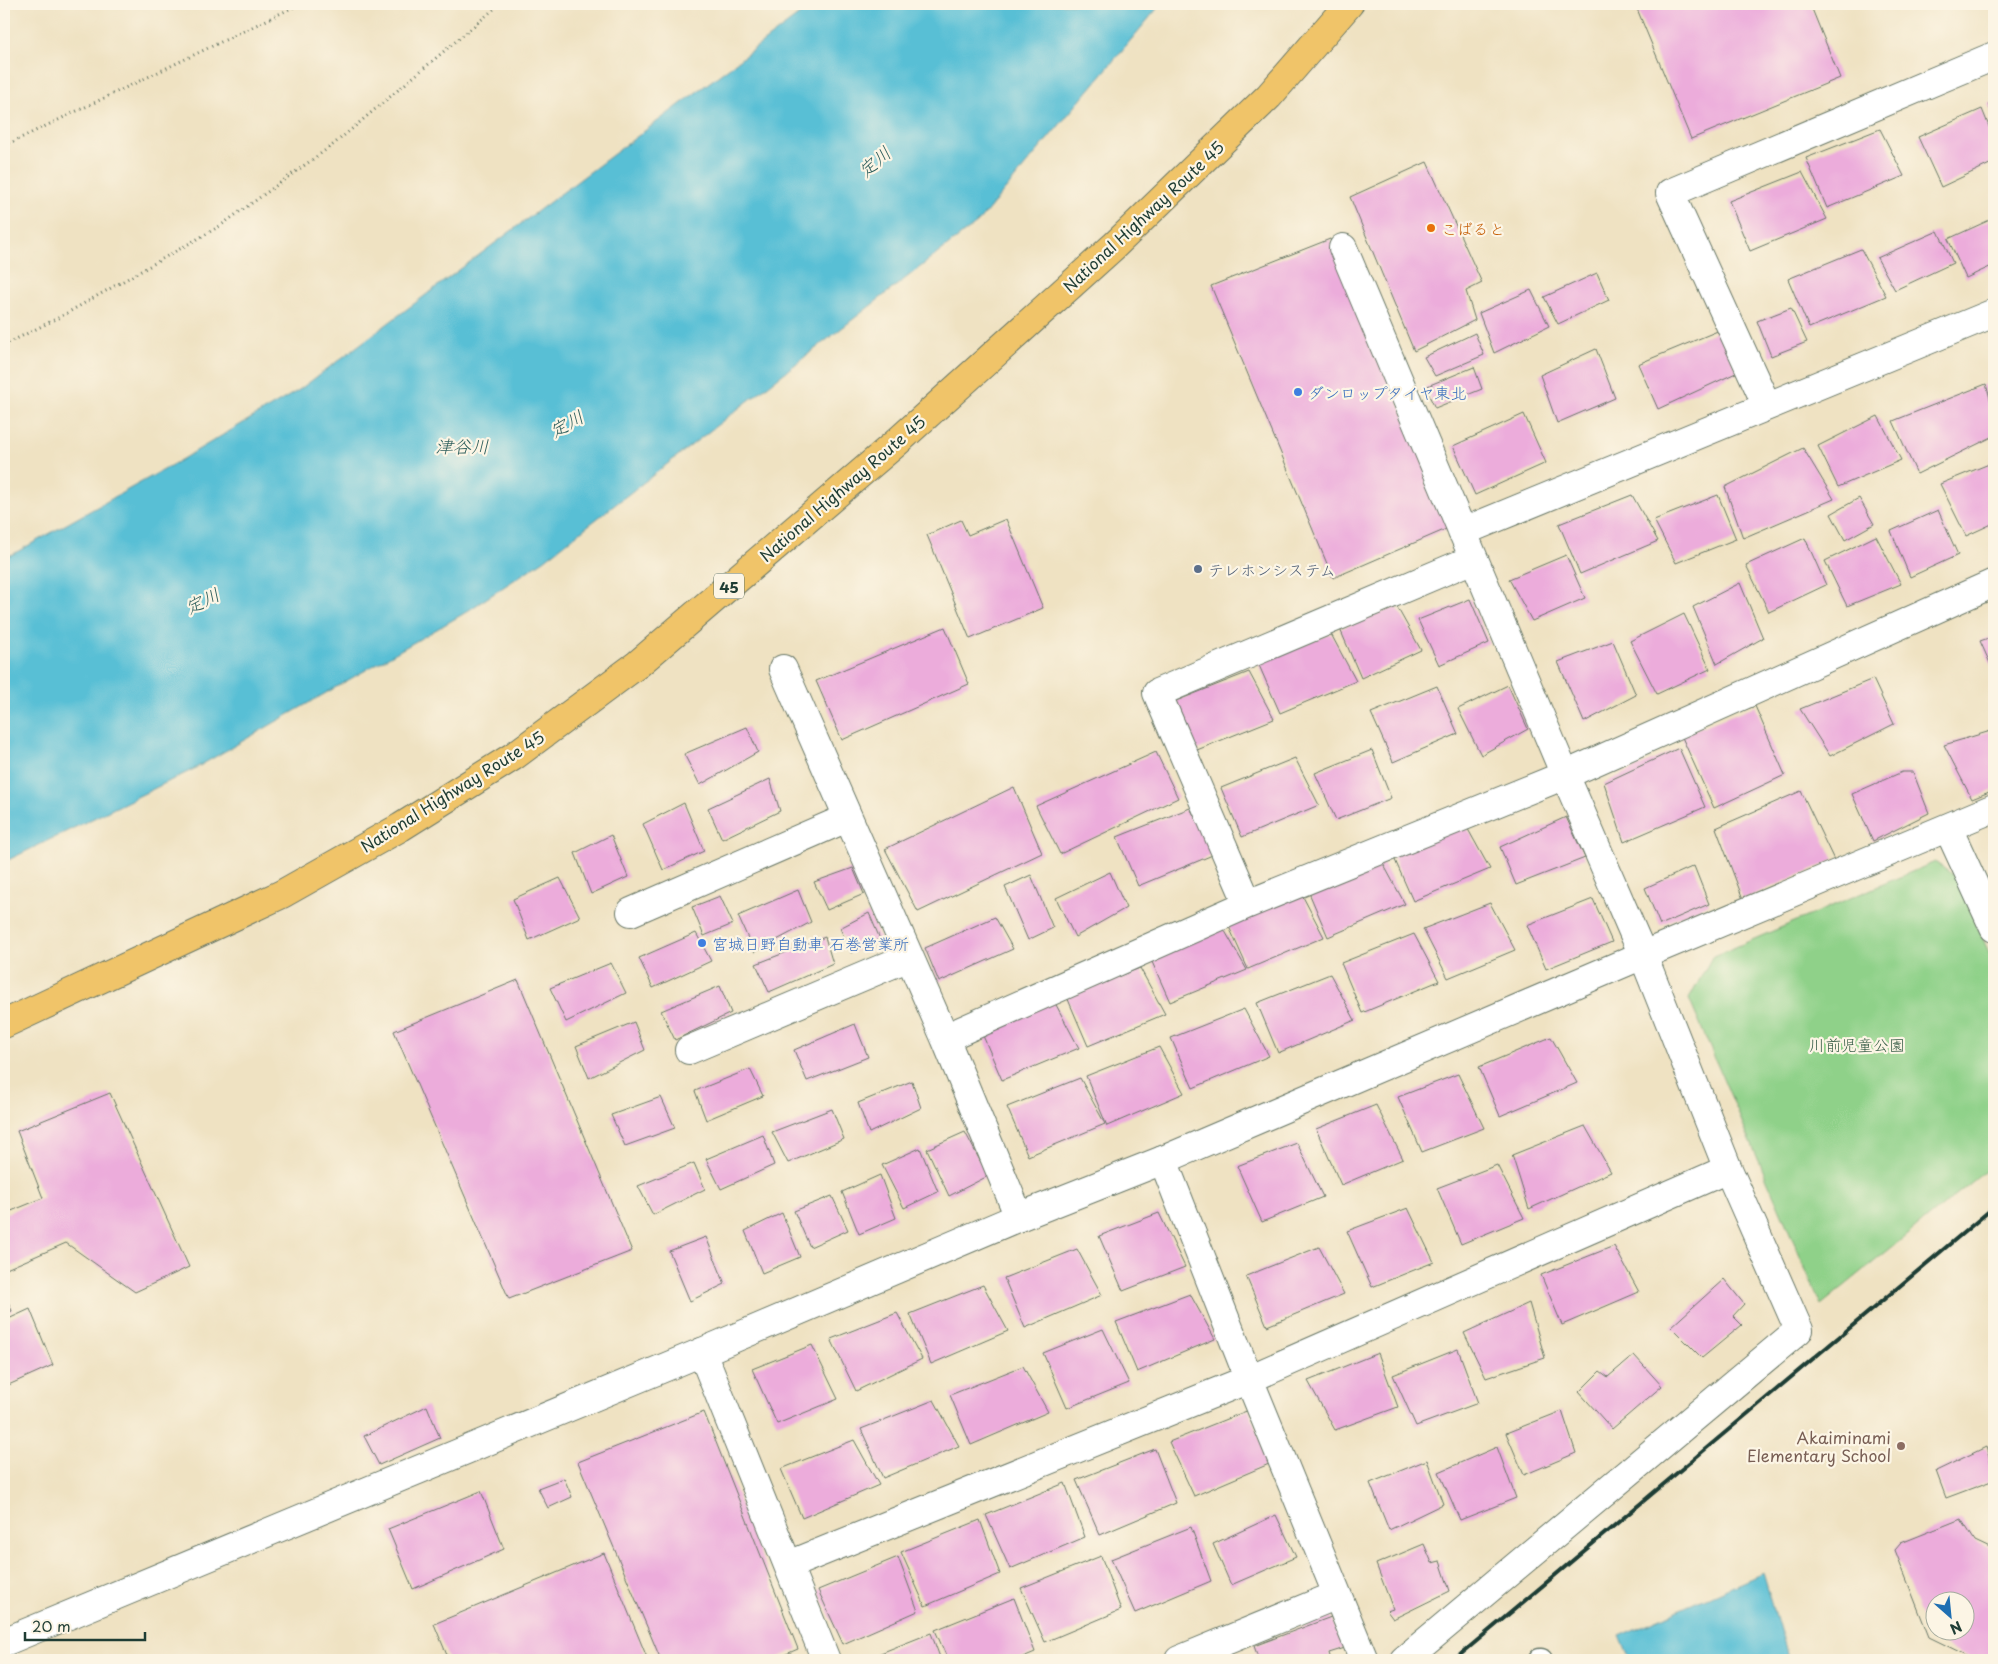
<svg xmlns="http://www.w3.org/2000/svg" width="1998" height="1664" font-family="'Playpen Sans','Klee One',sans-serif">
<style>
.green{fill:#8fd189;stroke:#57875e}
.water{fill:#58bfd5;stroke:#3c7e84}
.building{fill:#ecacdb;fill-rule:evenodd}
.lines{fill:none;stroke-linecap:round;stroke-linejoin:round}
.service-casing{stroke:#687766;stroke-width:25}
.minor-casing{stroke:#687766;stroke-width:30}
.tertiary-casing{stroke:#687766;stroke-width:30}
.trunk-casing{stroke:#687766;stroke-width:30}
.path{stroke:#687766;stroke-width:3;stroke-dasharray:1 4;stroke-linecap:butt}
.service{stroke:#fff;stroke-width:22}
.minor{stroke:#fff;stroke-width:28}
.tertiary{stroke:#fff;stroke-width:28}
.trunk{stroke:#f0c469;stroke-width:28}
.rail{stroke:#1f3d34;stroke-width:4}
.food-dot{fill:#e8710a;stroke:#fcf5e5;stroke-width:2}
.shop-dot{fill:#3f7fe0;stroke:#fcf5e5;stroke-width:2}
.service-dot{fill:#5c6f8a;stroke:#fcf5e5;stroke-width:2}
.education-dot{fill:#8d6e63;stroke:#fcf5e5;stroke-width:2}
.labels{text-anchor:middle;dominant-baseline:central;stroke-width:4.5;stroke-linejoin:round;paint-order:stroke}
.shield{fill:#fcf5e5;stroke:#617469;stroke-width:1}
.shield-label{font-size:15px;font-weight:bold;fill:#1f3d34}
.street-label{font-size:16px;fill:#1f3d34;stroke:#fcf5e5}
.food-label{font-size:16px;fill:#c56008;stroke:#fcf5e5;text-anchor:start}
.shop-label{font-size:16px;fill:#366cbe;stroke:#fcf5e5;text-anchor:start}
.service-label{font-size:16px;fill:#4e5e75;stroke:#fcf5e5;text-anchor:start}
.park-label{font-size:16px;fill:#355b45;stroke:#fcf5e5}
.education-label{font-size:16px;fill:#785e54;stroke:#fcf5e5;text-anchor:end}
.water-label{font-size:18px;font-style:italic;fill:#2d5e5c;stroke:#fcf5e5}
</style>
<rect width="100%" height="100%" fill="#fcf5e5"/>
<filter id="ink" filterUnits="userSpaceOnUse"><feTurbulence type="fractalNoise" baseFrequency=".02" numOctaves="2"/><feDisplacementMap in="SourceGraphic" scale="10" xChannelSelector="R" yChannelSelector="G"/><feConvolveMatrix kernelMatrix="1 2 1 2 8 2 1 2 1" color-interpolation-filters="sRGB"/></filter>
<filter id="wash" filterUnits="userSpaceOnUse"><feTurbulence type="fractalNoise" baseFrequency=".0096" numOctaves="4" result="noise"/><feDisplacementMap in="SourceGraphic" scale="20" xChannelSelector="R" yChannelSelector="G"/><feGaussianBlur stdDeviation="1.12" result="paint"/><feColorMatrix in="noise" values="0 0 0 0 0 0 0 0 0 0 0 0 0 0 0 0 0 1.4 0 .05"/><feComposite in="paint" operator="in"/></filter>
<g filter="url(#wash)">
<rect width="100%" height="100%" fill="#efe2c2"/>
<path class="green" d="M1935 862 1956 877 1994 964V1164L1821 1305 1689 999 1712 957Z"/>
<path class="water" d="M814 4H1161L978 222 544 560 463 614 194 769 4 862V558L15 553 179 461 299 390Z
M1763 1573 1789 1660H1630L1620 1636Z"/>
<g id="blocks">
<path class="building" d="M1635 4H1810L1840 78 1691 139Z
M1994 102V117L1988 104Z
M1982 109 1994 139V162L1941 187 1918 137Z
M1880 129 1904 176 1827 208 1806 158Z
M1427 162 1482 283 1466 291 1475 320 1414 351 1350 197Z
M1802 172 1827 219 1750 251 1729 201Z
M1994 218V265L1966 278 1948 239Z
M1938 231 1953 263 1895 290 1877 258Z
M1330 239 1451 527 1333 578 1211 286Z
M1861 249 1886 296 1809 328 1788 279Z
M1597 273 1609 300 1558 324 1544 297Z
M1531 290 1549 326 1494 353 1479 313Z
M1791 308 1807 342 1771 356 1757 321Z
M1720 330 1738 372 1658 409 1638 364Z
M1475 333 1484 355 1435 376 1424 357Z
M1596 349 1615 398 1557 423 1540 375Z
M1474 367 1482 389 1435 408 1425 387Z
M1986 384 1994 413V436L1917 474 1893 421Z
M1524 414 1546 463 1475 495 1453 446Z
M1878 416 1901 460 1838 487 1818 446Z
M1803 448 1834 499 1743 538 1725 487Z
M1994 462V523L1966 536 1940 484Z
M1632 495 1658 541 1580 574 1559 524Z
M1718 495 1736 539 1676 563 1654 520Z
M1859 498 1874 524 1845 540 1831 514Z
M1938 510 1958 555 1910 577 1891 531Z
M1006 519 1043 608 970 639 927 535 961 520 968 535Z
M1876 536 1901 584 1847 606 1825 561Z
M1805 538 1826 585 1769 612 1746 565Z
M1566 555 1585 598 1532 621 1509 579Z
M1740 583 1763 638 1717 664 1693 607Z
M1470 599 1489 643 1439 665 1418 620Z
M1397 607 1421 650 1361 678 1340 629Z
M1684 614 1710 669 1657 694 1630 641Z
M945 627 969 684 842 740 816 681Z
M1331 634 1356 681 1280 713 1258 663Z
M1994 636V672L1980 641Z
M1613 641 1636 695 1584 722 1558 662Z
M1249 672 1274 719 1197 750 1176 701Z
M1873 679 1894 724 1830 756 1800 709Z
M1508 685 1528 729 1481 755 1458 709Z
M1437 686 1458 734 1393 762 1371 713Z
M1755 706 1785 775 1714 808 1681 735Z
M747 727 758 752 700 785 684 754Z
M1994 730V790L1972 799 1944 745Z
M1679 748 1705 807 1624 842 1604 783Z
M1372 750 1391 798 1336 820 1315 773Z
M1156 752 1178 798 1060 854 1036 806Z
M1295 758 1319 805 1242 837 1221 788Z
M1902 772H1913L1929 813 1873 841 1852 794Z
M770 779 780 811 722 839 708 808Z
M1014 787 1042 853 918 912 885 849Z
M1801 791 1834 860 1743 899 1716 828Z
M684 803 704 851 663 870 643 824Z
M1190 808 1215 854 1138 886 1117 837Z
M1566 817 1585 858 1516 885 1500 847Z
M1464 822 1490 869 1413 901 1391 851Z
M611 835 628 877 591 894 575 853Z
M1380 858 1405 904 1328 937 1307 888Z
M1694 866 1709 904 1660 925 1645 888Z
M853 868 864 894 827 910 814 882Z
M1110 872 1126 908 1075 937 1056 898Z
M1031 875 1053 928 1028 940 1005 887Z
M560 878 580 917 529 940 513 899Z
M798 890 811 922 754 952 738 916Z
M1300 891 1324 937 1248 969 1226 920Z
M720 896 733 924 704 936 692 907Z
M1593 899 1612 942 1546 969 1527 925Z
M1490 903 1515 950 1448 978 1423 929Z
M869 913 880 939 851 953 840 928Z
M995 917 1013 949 939 982 925 948Z
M1221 924 1247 970 1170 1002 1148 953Z
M696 933 711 961 653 988 639 958Z
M1414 934 1439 981 1362 1013 1341 963Z
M825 937 833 964 769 992 756 964Z
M611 963 626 993 566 1022 550 988Z
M1140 968 1165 1014 1088 1046 1067 997Z
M1330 974 1355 1020 1278 1053 1257 1003Z
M518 980 632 1251 509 1299 394 1031Z
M720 986 731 1013 675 1040 661 1011Z
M1054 1001 1079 1048 1002 1080 981 1031Z
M1244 1009 1269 1056 1193 1088 1171 1038Z
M634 1022 645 1050 589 1078 576 1046Z
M855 1024 868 1057 807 1081 794 1050Z
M1551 1037 1577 1083 1500 1116 1479 1067Z
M1159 1047 1184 1093 1107 1126 1086 1076Z
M750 1069 763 1096 706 1120 695 1091Z
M1458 1074 1484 1128 1422 1152 1398 1097Z
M1080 1078 1105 1124 1028 1156 1007 1107Z
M912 1081 921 1108 869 1133 858 1103Z
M110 1093 189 1267 135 1292 66 1243 4 1270V1214L43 1198 17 1131Z
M661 1097 675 1128 625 1146 611 1115Z
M1376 1105 1403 1159 1341 1185 1316 1129Z
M832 1109 844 1139 788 1163 772 1132Z
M1585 1126 1611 1172 1529 1209 1512 1155Z
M965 1132 988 1176 949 1196 927 1149Z
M763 1135 774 1165 721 1189 706 1159Z
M1297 1143 1323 1197 1262 1222 1237 1166Z
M920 1148 938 1192 904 1208 882 1165Z
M694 1163 705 1189 653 1215 638 1186Z
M1497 1165 1524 1218 1461 1244 1437 1188Z
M880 1175 896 1218 859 1234 842 1192Z
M832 1196 848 1230 810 1247 794 1211Z
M1408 1208 1434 1262 1372 1287 1347 1231Z
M782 1213 800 1257 762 1273 745 1231Z
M1159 1213 1185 1267 1123 1291 1099 1236Z
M706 1237 725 1284 690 1301 669 1251Z
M1614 1246 1639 1292 1562 1325 1541 1275Z
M1319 1247 1344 1294 1267 1326 1246 1276Z
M1077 1249 1102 1295 1025 1328 1004 1278Z
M1724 1279 1744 1304 1733 1316 1742 1325 1702 1358 1671 1327Z
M983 1285 1008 1331 931 1364 910 1314Z
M4 1292 12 1311 4 1314Z
M1190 1294 1215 1339 1137 1372 1116 1322Z
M1529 1303 1545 1358 1486 1378 1464 1333Z
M30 1309 53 1365 4 1387V1321Z
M897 1313 922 1359 856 1391 831 1339Z
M1103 1329 1129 1383 1067 1408 1043 1353Z
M812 1345 838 1399 777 1424 752 1369Z
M1458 1349 1478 1403 1416 1426 1393 1375Z
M1378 1353 1398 1407 1335 1430 1308 1381Z
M1634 1355 1662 1386 1612 1429 1579 1392 1600 1371 1608 1377Z
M1023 1366 1048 1412 971 1445 950 1395Z
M934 1400 959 1446 883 1478 861 1429Z
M427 1406 440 1438 379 1465 364 1436Z
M1249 1410 1269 1464 1194 1496 1169 1442Z
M1562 1411 1576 1453 1524 1475 1506 1433Z
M704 1412 798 1649 772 1660H661L578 1462Z
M854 1440 879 1485 802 1518 781 1469Z
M1497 1447 1516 1498 1460 1520 1439 1472Z
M1986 1447 1994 1474V1480L1946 1498 1936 1471Z
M1155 1449 1176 1503 1100 1535 1076 1480Z
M1427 1460 1443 1504 1389 1530 1370 1483Z
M564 1478 572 1497 548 1508 538 1488Z
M1065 1483 1085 1537 1010 1569 986 1515Z
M481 1491 504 1549 413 1589 388 1529Z
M1276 1515 1296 1557 1231 1585 1213 1544Z
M1961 1519 1975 1541 1994 1550V1660H1976L1929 1637 1895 1550 1901 1543ZM1936 1602H1966V1632H1936Z
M980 1520 1000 1574 925 1606 901 1552Z
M1191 1527 1211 1581 1135 1613 1111 1559Z
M1424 1544 1432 1563 1440 1561 1450 1591 1393 1619 1387 1611 1393 1609 1376 1564Z
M604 1553 648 1660H449L434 1624Z
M1101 1556 1121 1610 1045 1642 1021 1588Z
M898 1557 918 1611 843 1644 818 1590Z
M1014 1598 1035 1652 1016 1660H948L935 1630Z
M1331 1617 1345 1648 1329 1653 1331 1660H1259L1254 1646Z
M931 1633 941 1660H863Z"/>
</g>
</g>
<g filter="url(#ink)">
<use href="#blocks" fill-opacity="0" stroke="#687766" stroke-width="1"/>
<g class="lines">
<defs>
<path id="service" d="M1540 1660H1541"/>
<path id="minor" d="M1343 248 1565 775 1643 955 1728 1169 1799 1330 1404 1660
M1767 406 1670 193 1994 56
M1462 532 1994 313
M783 669 945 1038
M1948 828 1994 928
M1248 904 1157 693 1473 559
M631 912 847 818
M689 1050 909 957
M1163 1160 1249 1379 1364 1660
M1019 1217 945 1038 1248 904 1565 775 1994 583
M702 1352 826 1660
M789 1565 1249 1379 1728 1169
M1179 1660 1337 1595"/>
<path id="tertiary" d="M4 1642 702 1352 1019 1217 1163 1160 1643 955 1994 808"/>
<path id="trunk" d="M4 1024 282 894 401 827 514 756 638 664 896 443 1114 246 1269 96 1349 4"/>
</defs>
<use href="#service" class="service-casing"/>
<use href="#minor" class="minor-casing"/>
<use href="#tertiary" class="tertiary-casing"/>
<use href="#trunk" class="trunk-casing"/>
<path class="path" d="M4 146 300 4
M4 345 60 317 220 226 334 144 500 4"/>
<use href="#service" class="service"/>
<use href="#minor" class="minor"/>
<use href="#tertiary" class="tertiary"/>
<use href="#trunk" class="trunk"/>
<path class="rail" d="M1454 1660 1994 1207"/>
</g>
</g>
<circle class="food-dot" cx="1431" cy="228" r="5"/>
<g class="shop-dot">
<circle cx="1298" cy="392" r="5"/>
<circle cx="702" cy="943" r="5"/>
</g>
<circle class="service-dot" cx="1198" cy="569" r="5"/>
<circle class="education-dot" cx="1901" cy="1446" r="5"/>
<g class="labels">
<rect class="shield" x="714" y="573.5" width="30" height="25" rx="4"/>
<g class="shield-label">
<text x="729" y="586">45</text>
</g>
<g class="street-label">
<text transform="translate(1143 216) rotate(-43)">National Highway Route 45</text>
<text transform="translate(842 488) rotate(-41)">National Highway Route 45</text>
<text transform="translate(452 791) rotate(-32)">National Highway Route 45</text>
</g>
<g class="food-label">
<text x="1441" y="228">こばると</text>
</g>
<g class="shop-label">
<text x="1308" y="392">ダンロップタイヤ東北</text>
<text x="712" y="943">宮城日野自動車 石巻営業所</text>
</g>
<g class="service-label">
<text x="1208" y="569">テレホンシステム</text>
</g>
<g class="park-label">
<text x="1857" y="1044">川前児童公園</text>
</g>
<g class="education-label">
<text x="1891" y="1437">Akaiminami<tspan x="1891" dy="18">Elementary School</tspan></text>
</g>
<g class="water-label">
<text transform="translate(874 161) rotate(-41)">定川</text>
<text transform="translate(566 423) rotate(-29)">定川</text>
<text x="462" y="445">津谷川</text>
<text transform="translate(202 600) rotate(-26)">定川</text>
</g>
</g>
<rect width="1998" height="1664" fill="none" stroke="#fcf5e5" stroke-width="20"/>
<g transform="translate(1950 1616) rotate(153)"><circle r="24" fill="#fcf5e5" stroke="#a4ab9e"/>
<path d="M0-4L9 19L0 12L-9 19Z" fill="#1f6fb2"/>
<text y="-8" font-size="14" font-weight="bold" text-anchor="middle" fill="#1f3d34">N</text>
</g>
<path d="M25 1632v8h120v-8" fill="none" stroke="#1f3d34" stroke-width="2.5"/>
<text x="32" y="1632" font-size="15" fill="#1f3d34" stroke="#fcf5e5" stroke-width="4" paint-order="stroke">20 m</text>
</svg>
